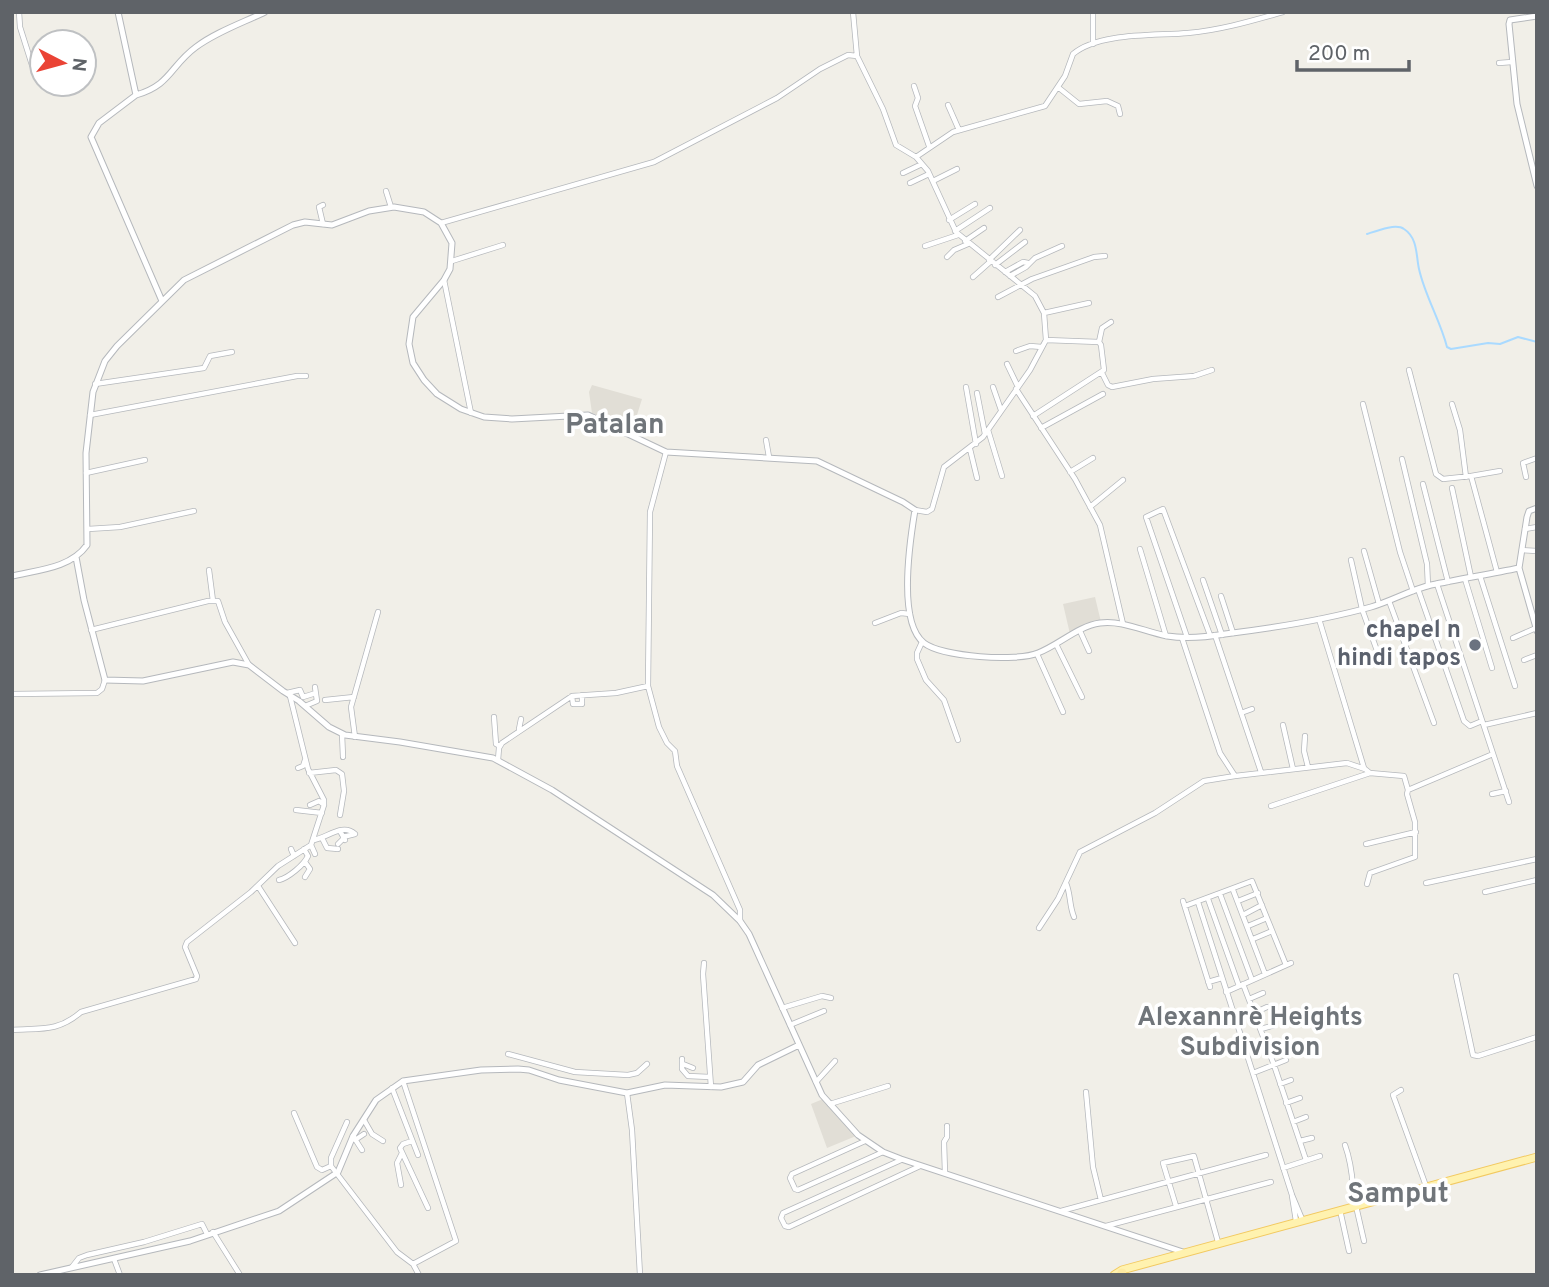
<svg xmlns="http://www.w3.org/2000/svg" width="1549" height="1287" font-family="Overpass,sans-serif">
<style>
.education{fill:#e1ded6}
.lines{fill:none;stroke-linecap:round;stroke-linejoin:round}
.stream{stroke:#aadaff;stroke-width:2}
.minor-casing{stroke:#b5b8bc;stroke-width:6}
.tertiary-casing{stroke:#b5b8bc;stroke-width:7}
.primary-casing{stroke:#f2c960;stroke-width:9}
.trunk-casing{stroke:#f9ab00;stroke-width:10}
.minor{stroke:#fff;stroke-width:4.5}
.tertiary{stroke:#fff;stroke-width:5}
.primary{stroke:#fff2af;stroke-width:7}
.trunk{stroke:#feeaa1;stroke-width:9}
.worship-dot{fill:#6b7280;stroke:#fff;stroke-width:2.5}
.labels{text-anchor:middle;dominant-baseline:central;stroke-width:7;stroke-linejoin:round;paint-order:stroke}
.worship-label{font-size:24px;font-weight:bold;fill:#5b616d;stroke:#fff;text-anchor:end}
.neighbourhood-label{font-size:26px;font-weight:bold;fill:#70757a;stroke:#fff}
.quarter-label{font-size:28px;font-weight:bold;fill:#70757a;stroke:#fff}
</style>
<rect width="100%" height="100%" fill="#f1efe8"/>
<path class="education" d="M592 385 642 399 632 431 592 413 589 392Z
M1095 597 1101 622 1070 634 1063 604Z
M823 1099 856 1136 827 1148 811 1104Z"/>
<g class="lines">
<path class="stream" d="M1367 234C1376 231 1396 223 1404 229 1418 238 1416 256 1419 269 1425 296 1440 320 1447 347L1451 349 1488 343 1500 344 1518 337 1537 342"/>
<defs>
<path id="minor" d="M19 12 20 27 32 65
M853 12 857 56
M1093 12V44
M1499 63 1512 62
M914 86 918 98 915 106 929 146
M1059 88 1079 104 1107 101 1118 106 1120 114
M948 105 959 130
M916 157 953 132 1045 106 1065 76 1073 54C1099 32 1157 36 1188 33 1221 30 1251 21 1283 12
M903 173 922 164
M933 181 957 169
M910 183 929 174
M386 191 391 207
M949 220 975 204
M441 223 654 162 777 98 820 69 848 55 857 56 883 109 896 145 916 157 928 171 956 232 1035 296 1044 313 1046 340 1030 370 983 437 944 467 932 509 927 512 915 510
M323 224 319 207 323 205
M955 231 990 208
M965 241 984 228
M925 246 958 235
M947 257 954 250 968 244
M989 260 1020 230
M452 261 503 245
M995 265 1025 242
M1005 272 1023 262 1028 263
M1010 276 1026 267 1035 258 1062 246
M973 277 991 261
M444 280 471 413
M998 297 1032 279 1094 257 1105 256
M1044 313 1089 303
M1099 342 1102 328 1111 322
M1016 351 1030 346 1042 347
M1007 364 1018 387
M1409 370 1436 474 1443 479 1471 476 1497 572
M1102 373 1108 385 1112 387 1153 379 1194 376 1212 370
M95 384 204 368 210 356 232 352
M966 387 976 444
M993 387 1001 410
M1016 389 1075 479 1100 525 1123 624
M977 393 985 434
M1363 404 1400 552 1413 591
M1452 404 1460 430 1466 477
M90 415 297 376H306
M1033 416 1104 370 1101 345 1099 342 1046 340
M1041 428 1103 394
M988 430 1002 476
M766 440 769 457
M970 449 977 478
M1402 459 1427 564 1428 586
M1070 472 1093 458
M86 473 145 460
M1471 476 1500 471
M1526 477 1523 463 1537 458
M1423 484 1448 582
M1452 488 1471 577
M1090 507 1123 480
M88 529 120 527 194 511
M1525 529 1537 527
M1140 549 1166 636
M1522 550 1537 551
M1364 551 1379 604
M1351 560 1362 609 1380 659
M209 570 213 601
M1480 576 1515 686
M1465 579 1492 668
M1203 580 1222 635
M1437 584 1509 802
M1418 589 1464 721 1470 726 1482 721
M1221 596 1233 633
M1389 601 1434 723
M1319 619 1364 768
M875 623 901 613 910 614
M91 630 208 601H218L225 622 249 665
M1080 631 1089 651
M1215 635 1261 772
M1187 637 1146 517 1163 509 1210 635
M1513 638 1536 628
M922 642 917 653V659L926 680 944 700 958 740
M1056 644 1082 697
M1037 654 1063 712
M1524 660 1537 655
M648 686 659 727 667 743 675 751 677 766 740 910V921
M287 693 300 690 303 697 316 693
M12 694 97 693 102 689 105 680
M572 696 573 704H582V695
M325 700 354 697
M305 706 317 701 315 687
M1241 713 1252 709
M494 717 496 744 500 746
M1283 725 1293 769
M1484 725 1537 713
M519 729 521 719
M342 734 343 757
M1305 736 1304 751 1308 767
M355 737 351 707 378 612
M498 760 499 748 502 743 572 696 616 693 648 686 650 512 666 452
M298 768 303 766 305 760
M309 773 336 770 342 774 344 791 340 815
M1235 776 1347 763 1365 769 1370 773 1404 776 1408 790 1493 754
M1492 794 1506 791
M310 805 319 801 324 805
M1271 806 1370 773
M296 810 322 813
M340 831 345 840
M322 838 327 848 338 849
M314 840C328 837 343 823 355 834L343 837
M338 844 344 838
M1366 844 1416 832
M311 845 315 854
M291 849 294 856
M305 862 310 869 305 877
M279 880C288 878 304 865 308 856L304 849
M1066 883C1071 895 1069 905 1074 917
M1426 883 1537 859
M1367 884 1370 873 1415 857V822L1407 794 1408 790
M258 886 295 943
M1233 890 1265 974
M1485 892 1537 880
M1220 894 1252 980
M1208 899 1239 986
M1183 901 1210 987
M1238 901 1258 893
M1198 902 1292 1195 1302 1219
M1185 906 1252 881 1286 965
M1243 915 1262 905
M1248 926 1267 918
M1039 928 1058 899 1080 852 1155 813 1204 781 1235 776 1220 753 1182 638
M1253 939 1272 931
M704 963 703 974 711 1087
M1456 976 1473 1055 1478 1056 1537 1037
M1208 982 1222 978
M1243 984 1274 1065 1306 1160
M1226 992 1291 963
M1249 999 1263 993
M782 1008 822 996 831 998
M1254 1013 1267 1007
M790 1025 824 1011
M1261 1029 1275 1025
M12 1030C41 1028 58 1032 81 1012L196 979 197 976 185 947 187 942 251 892 278 866 311 845 324 805V800L308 769 290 696
M1267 1047 1281 1042
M508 1054 575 1072 628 1075 637 1073 647 1064
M682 1059V1069L688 1076 710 1077
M683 1064 693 1068
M1253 1073 1286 1060
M403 1081 456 1241 413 1264
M816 1082 835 1061
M1280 1084 1291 1080
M392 1088 418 1155
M1401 1090 1393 1095 1426 1186
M1086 1092 1093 1167 1101 1200
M627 1093 632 1130 640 1275
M1286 1103 1300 1098
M830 1104 888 1086
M294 1113 317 1167 322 1170 331 1166
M364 1120 372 1134 383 1141
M347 1122 331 1158V1166L397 1252 413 1264 419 1275
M1293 1122 1306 1117
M353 1136 362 1150
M355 1140 364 1134
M412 1141 403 1144 400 1148 428 1208
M865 1141 792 1174 790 1178 795 1189 798 1190 883 1152
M1300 1141 1312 1138
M1345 1145C1350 1159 1352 1173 1353 1187 1353 1194 1352 1199 1353 1206
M901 1160 783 1213 781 1218 785 1226 789 1227 920 1166
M1283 1168 1320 1156
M945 1173 944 1142 947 1137V1126
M401 1185 397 1163 402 1153
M1292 1196 1296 1221
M1176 1206 1163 1163 1194 1156 1218 1242
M1356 1206 1364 1241
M1340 1210 1349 1251
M1061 1211 1266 1155
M1106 1226 1271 1182
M213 1232 240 1275
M114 1259 120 1275
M72 1267 79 1258 87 1255 144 1242 202 1224 207 1234"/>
<path id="tertiary" d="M118 12 136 95 99 123 91 137 162 301
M1537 16 1510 20 1509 24 1517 104 1537 186
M136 95C171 85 170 66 196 47 216 32 242 23 265 12
M1537 508 1529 511 1527 517 1519 568 1537 631
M76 557 84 600 105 680 143 681 233 662 249 665 283 691 299 701 329 727 345 735 400 742 493 758 552 790 713 895 740 921 749 934 822 1095 858 1135 883 1152 901 1159 1183 1252
M12 576C38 570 71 568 87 545L86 453 93 392 105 361 117 346 184 280 293 225 305 222 332 225 369 211 394 207 424 212 441 223 452 243 450 269 444 280 413 317 409 344 413 363 424 380 437 394 461 409 484 417 512 419 588 415 666 452 817 461 903 502 915 510C910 540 897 622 924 643 942 657 1017 662 1038 653 1059 645 1078 626 1100 623 1123 620 1145 632 1167 636 1186 639 1207 637 1225 634 1274 628 1324 620 1371 607 1392 601 1410 590 1431 585 1460 579 1490 574 1519 568
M40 1275 190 1241 279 1211 338 1172 353 1136 376 1100 403 1081 481 1070 518 1069 529 1070 559 1080 627 1093 665 1085 721 1087 743 1082 758 1065 799 1045"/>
<path id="primary" d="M1114 1275 1122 1270 1537 1157"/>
<path id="trunk" d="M1121 1275 1122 1273"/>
</defs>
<use href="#minor" class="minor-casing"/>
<use href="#tertiary" class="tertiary-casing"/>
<use href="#primary" class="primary-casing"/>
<use href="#trunk" class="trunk-casing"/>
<use href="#minor" class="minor"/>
<use href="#tertiary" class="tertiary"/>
<use href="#primary" class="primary"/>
<use href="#trunk" class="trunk"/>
</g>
<circle class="worship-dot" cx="1475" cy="645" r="7"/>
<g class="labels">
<g class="worship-label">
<text x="1461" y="631">chapel n<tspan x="1461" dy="28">hindi tapos</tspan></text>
</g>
<g class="neighbourhood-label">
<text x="1250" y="1018">Alexannrè Heights<tspan x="1250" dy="30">Subdivision</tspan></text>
</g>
<g class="quarter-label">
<text x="615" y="426">Patalan</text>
<text x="1398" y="1195">Samput</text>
</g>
</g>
<rect width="1549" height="1287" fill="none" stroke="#5f6368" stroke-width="28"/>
<g transform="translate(63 63) rotate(96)"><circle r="33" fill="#ffffff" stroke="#bfc1c3" stroke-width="2"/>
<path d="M0-5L12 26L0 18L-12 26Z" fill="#ea4335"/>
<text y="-10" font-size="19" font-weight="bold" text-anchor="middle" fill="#5f6368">N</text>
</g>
<path d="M1297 60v10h112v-10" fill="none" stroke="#5f6368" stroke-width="3.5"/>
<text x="1308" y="60" font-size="21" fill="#5f6368" stroke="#ffffff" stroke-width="5" paint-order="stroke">200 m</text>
</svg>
